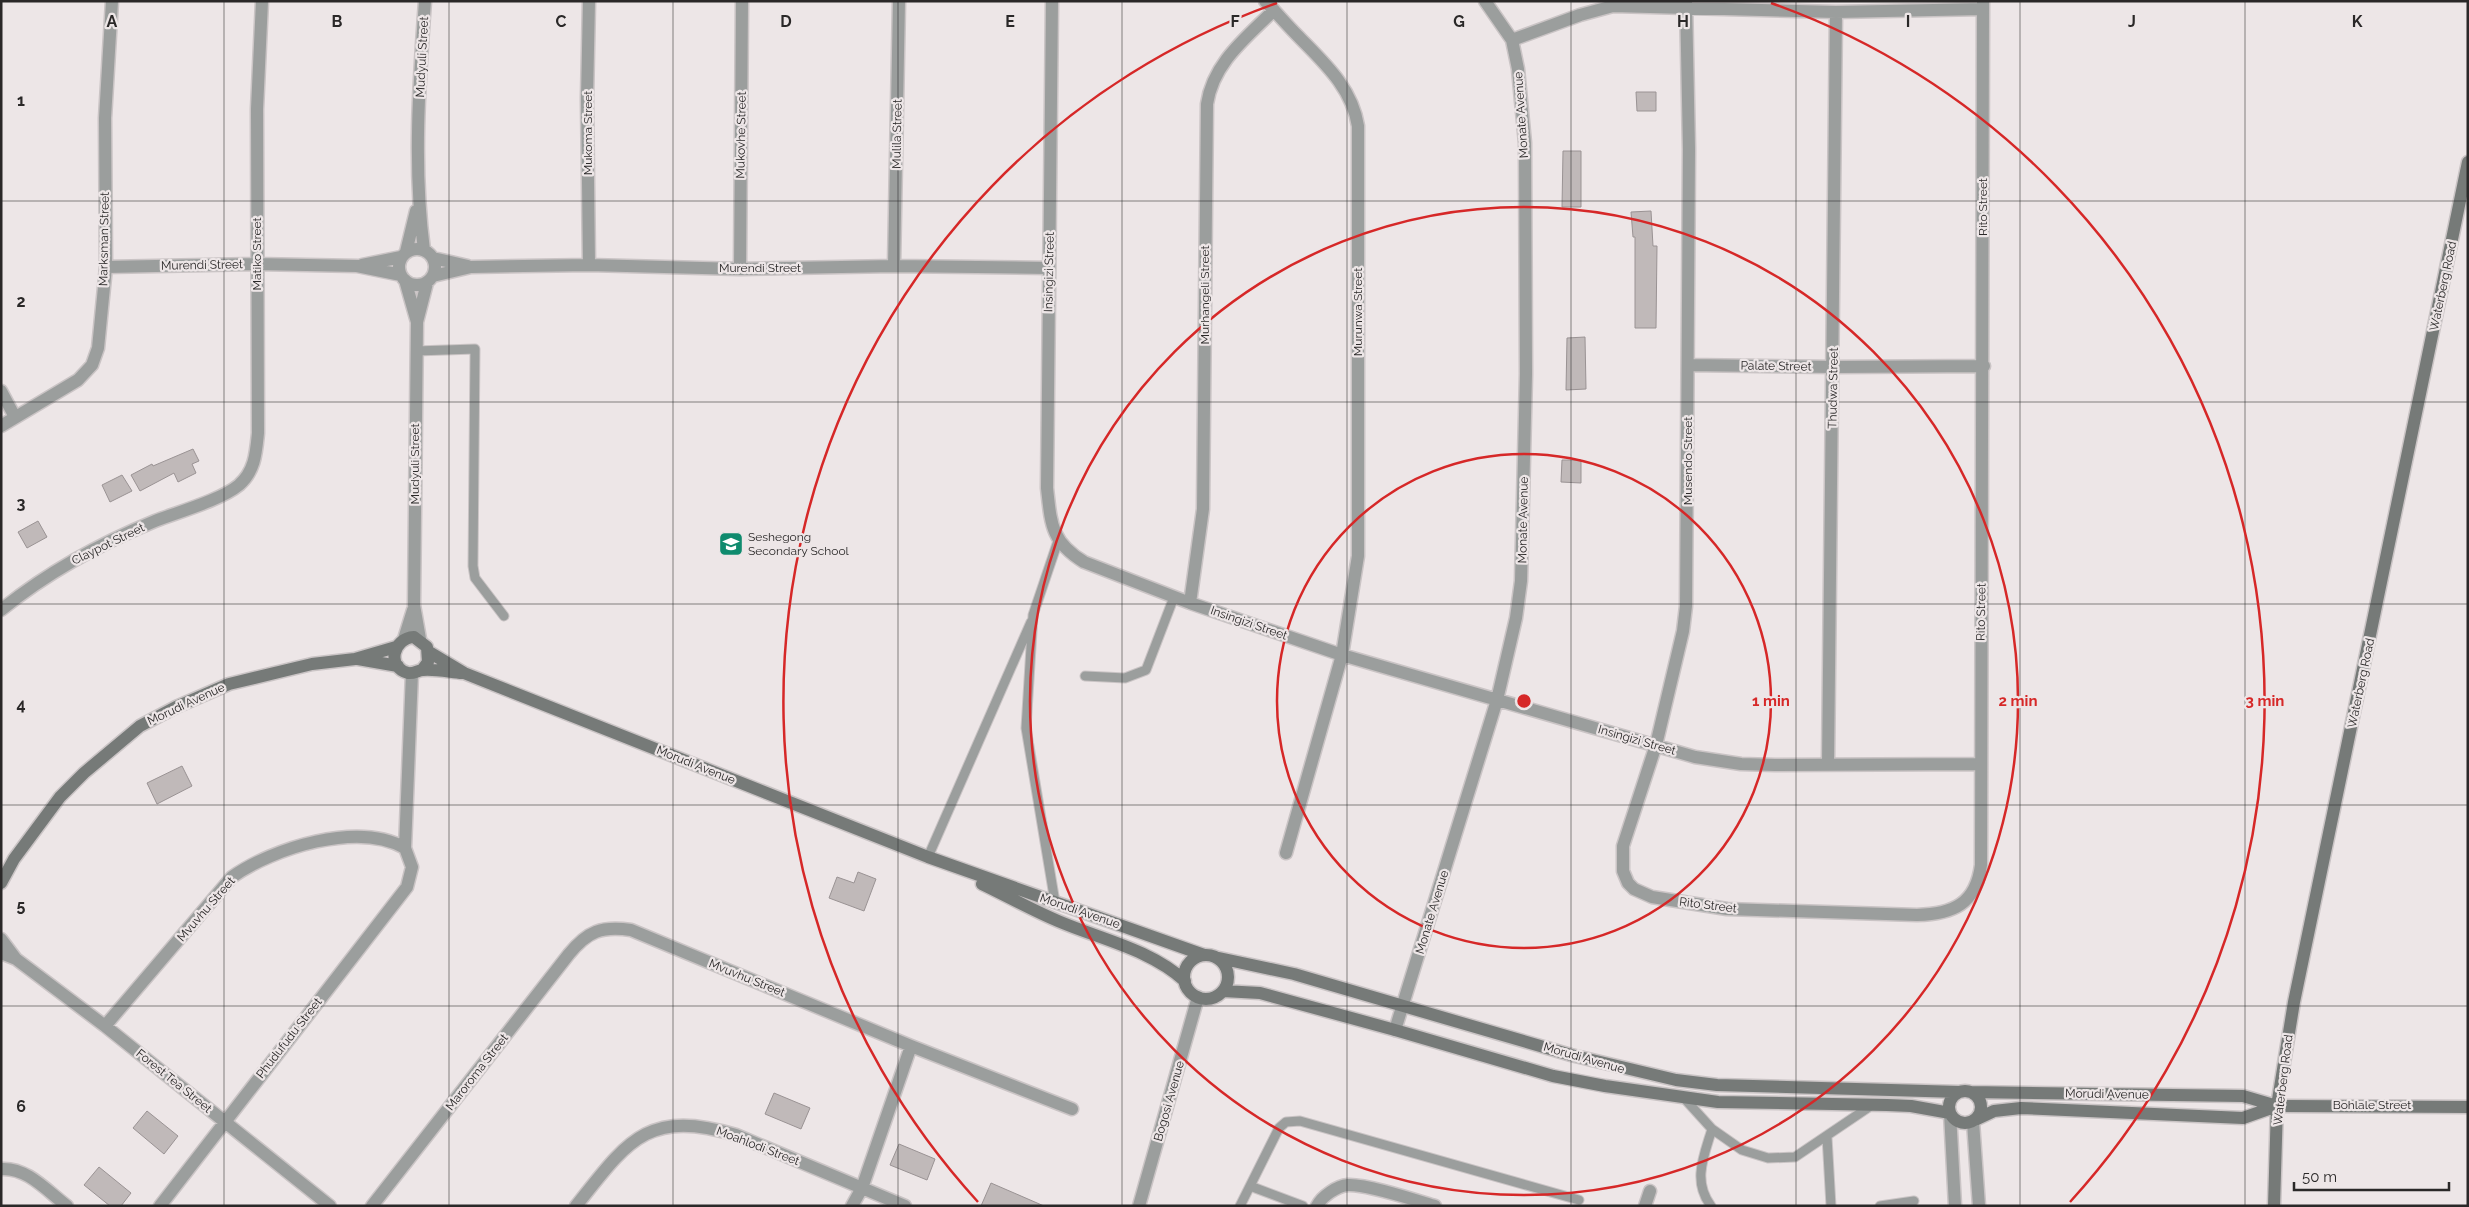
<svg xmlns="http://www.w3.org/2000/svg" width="2469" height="1207" font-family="Raleway,sans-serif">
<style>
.building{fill:#c0b9b9;stroke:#9a9394}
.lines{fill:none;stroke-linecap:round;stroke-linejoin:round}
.lane-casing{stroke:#cac4c5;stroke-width:11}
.street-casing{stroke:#cac4c5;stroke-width:15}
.secondary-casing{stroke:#cac4c5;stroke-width:15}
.lane{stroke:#9b9e9d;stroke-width:9}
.street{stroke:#9b9e9d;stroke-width:12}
.secondary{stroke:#767a78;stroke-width:12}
.grid{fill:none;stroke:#2a2828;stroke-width:1;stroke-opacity:0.55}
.ring{fill:none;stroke:#d62828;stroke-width:2.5}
.labels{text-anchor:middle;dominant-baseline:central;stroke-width:4.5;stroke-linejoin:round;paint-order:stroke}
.street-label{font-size:12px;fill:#2a2828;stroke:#ede6e7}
.poi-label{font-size:12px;fill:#2a2828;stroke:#ede6e7;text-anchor:start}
.grid-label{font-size:16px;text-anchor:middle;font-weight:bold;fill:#2a2828;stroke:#ede6e7;stroke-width:4.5;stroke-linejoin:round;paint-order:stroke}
.centre{fill:#d62828;stroke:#ede6e7;stroke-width:2.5}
.ring-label{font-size:15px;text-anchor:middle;font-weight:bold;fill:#d62828;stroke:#ede6e7;stroke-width:4.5;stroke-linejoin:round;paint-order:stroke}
</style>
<rect width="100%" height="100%" fill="#ede6e7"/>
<path class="building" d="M1636 92H1656V111H1637Z
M1563 151H1581V207H1562Z
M1651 211 1653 246H1657L1656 328H1635V237H1633L1631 212Z
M1585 337 1586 389 1566 390 1567 338Z
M193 449 199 461 192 464 196 473 178 482 174 473 140 491 131 475 152 464 153 466Z
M1562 460H1581V483L1561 482Z
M122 475 132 491 110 502 102 485Z
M38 521 47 537 27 548 18 532Z
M182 766 192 786 157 804 147 783Z
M858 872 876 879 864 911 829 898 837 877 854 883Z
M774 1093 810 1108 801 1129 765 1114Z
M147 1111 178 1136 164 1154 133 1128Z
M899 1144 935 1159 927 1180 890 1165Z
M99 1167 131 1193 121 1206H110L84 1185Z
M991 1183 1044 1206H981Z"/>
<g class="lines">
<defs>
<path id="lane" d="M416 351 475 349 473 566 475 578 504 616
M1085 676 1125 678 1146 670 1174 597
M928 857 1031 622
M1055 902 1026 728 1033 615 1058 541
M1683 1097 1712 1129 1742 1150 1768 1158 1795 1157 1872 1105
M1827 1137 1831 1206
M1250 1186 1303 1206
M1240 1206 1279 1128 1286 1122 1300 1121 1579 1200
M1711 1206C1692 1181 1704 1156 1712 1129
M1880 1206 1914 1201"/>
<path id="street" d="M589 1 587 98 589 265
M1052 1 1047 488C1051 524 1051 542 1084 562L1190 603 1342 655 1695 757 1741 764 1775 765 1980 764
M1265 1C1276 12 1286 24 1297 35 1323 62 1352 87 1358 126V556L1342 655 1286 853
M1686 1 1689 149 1686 606 1683 631 1656 745 1623 846V871L1628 883 1634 889 1652 897 1727 909 1917 915C1953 914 1976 904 1981 865L1983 1
M1512 40 1580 15 1613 6 1836 12 1983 9
M399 267a18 18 0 1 1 36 0a18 18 0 1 1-36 0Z
M424 250C413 168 419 84 425 1
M406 252 416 211
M433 258 468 266
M362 265 401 257
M894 266 899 1
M106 267 256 264 357 266 401 275
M740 269 742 1
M433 276 471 267 589 265 740 269 894 266 1049 268
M405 280 417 322
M1688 365 1834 367 1984 366
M1 391 15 417
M1 426 78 380 92 365 98 348 106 267 105 118 112 1
M1190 603 1203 509 1207 104C1213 63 1246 38 1274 10
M1 610C48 572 99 544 155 521 178 512 221 500 239 485 255 471 256 453 258 433L257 109 262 1
M404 639 413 610
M420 639 414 605 417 322 427 283
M1828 765 1836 12
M405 848 412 673
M1 939 16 959
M1 953 16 959 105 1026 330 1206
M105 1026 232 877C273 848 358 821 405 848L412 867 407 887 160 1206
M1395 1030 1497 700 1516 618 1521 581 1526 374 1525 143 1518 69 1512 40 1485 1
M1950 1113 1955 1206
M1973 1122 1979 1206
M1 1169C27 1167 47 1191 67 1206
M372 1206 569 954C588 931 601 926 631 930L911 1046 1072 1109
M576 1206C627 1142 647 1108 736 1135L905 1206
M852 1206 862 1188 911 1046
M1139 1206 1198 997
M1317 1206C1322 1196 1337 1186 1348 1185 1367 1184 1415 1200 1435 1206
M1645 1206 1650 1191"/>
<path id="secondary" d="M429 652 464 673 928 857 1204 955
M358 659 398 666
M422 670 428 662 427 647 414 637C393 638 386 667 408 673 414 674 418 670 423 670 435 669 450 672 462 673
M1 883 14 859 60 797 84 773 140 726 176 707 229 684 312 664 355 659 396 647
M982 884C1007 896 1032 910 1058 921 1100 939 1150 949 1185 981
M1184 977a22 22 0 1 1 44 0a22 22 0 1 1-44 0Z
M1219 958 1294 974 1571 1055 1676 1080 1717 1085 1960 1092
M1223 991 1260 993 1395 1030 1553 1076 1605 1086 1718 1102 1887 1105 1911 1106 1950 1113
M1949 1107a16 16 0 1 1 32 0a16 16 0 1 1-32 0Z
M1970 1092 2243 1096 2277 1106 2468 1107
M1977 1119 1994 1111 2021 1108 2243 1118 2277 1106
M2274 1206 2277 1106 2294 1002 2468 162"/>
</defs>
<use href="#lane" class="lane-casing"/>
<use href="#street" class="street-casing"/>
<use href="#secondary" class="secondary-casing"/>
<use href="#lane" class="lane"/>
<use href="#street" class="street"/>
<use href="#secondary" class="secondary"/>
</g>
<path class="grid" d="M224 1V1206M449 1V1206M673 1V1206M898 1V1206M1122 1V1206M1347 1V1206M1571 1V1206M1796 1V1206M2020 1V1206M2245 1V1206M1 201H2468M1 402H2468M1 604H2468M1 805H2468M1 1006H2468"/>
<g class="ring">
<circle cx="1524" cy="701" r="247"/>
<circle cx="1524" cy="701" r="494"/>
<path d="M978 1202A741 741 0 0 1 1277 3M1771 3A741 741 0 0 1 2070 1202"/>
</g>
<defs>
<symbol id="school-square" viewBox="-11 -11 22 22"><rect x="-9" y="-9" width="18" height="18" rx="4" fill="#0f8b6e" stroke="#ede6e7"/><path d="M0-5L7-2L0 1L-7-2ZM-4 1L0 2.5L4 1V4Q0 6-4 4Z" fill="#fff"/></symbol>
</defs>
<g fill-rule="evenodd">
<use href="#school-square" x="717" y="530" width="28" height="28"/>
</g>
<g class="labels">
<g class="street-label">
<text transform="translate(422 57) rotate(-87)">Mudyuli Street</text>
<text transform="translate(1521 115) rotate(-94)">Monate Avenue</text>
<text transform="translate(588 133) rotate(-90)">Mukoma Street</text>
<text transform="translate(897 134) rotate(-89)">Mulila Street</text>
<text transform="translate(741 135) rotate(-89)">Mukovhe Street</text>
<text transform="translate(1983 207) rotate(-90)">Rito Street</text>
<text transform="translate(104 239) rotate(-89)">Marksman Street</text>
<text transform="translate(257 254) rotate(-90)">Matiko Street</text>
<text transform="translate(202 265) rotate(-1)">Murendi Street</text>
<text x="760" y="268">Murendi Street</text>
<text transform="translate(1049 272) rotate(-89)">Insingizi Street</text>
<text transform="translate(2443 286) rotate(-78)">Waterberg Road</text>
<text transform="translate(1205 295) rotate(-90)">Murhangeli Street</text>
<text transform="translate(1358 312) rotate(-90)">Murunwa Street</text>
<text transform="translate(1776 366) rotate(1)">Palate Street</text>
<text transform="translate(1833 388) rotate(-89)">Thudwa Street</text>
<text transform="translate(1688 461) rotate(-90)">Musendo Street</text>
<text transform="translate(415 464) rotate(-90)">Mudyuli Street</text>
<text transform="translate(1523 520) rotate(-89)">Monate Avenue</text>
<text transform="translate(108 544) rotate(-26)">Claypot Street</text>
<text transform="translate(1981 612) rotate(-89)">Rito Street</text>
<text transform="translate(1249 623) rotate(19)">Insingizi Street</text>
<text transform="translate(2361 683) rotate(-78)">Waterberg Road</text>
<text transform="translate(186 704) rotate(-25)">Morudi Avenue</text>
<text transform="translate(1637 740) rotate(16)">Insingizi Street</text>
<text transform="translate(696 765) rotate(22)">Morudi Avenue</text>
<text transform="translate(1708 905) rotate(7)">Rito Street</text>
<text transform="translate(206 909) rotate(-49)">Mvuvhu Street</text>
<text transform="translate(1080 911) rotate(19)">Morudi Avenue</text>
<text transform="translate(1432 912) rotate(-73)">Monate Avenue</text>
<text transform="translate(747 978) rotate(22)">Mvuvhu Street</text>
<text transform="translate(289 1038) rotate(-52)">Phudufudu Street</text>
<text transform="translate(1584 1058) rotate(16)">Morudi Avenue</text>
<text transform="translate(477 1072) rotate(-52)">Maroroma Street</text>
<text transform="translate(2283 1080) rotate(-83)">Waterberg Road</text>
<text transform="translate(174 1081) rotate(39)">Forest Tea Street</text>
<text transform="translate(2107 1094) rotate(1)">Morudi Avenue</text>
<text transform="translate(1169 1101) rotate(-74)">Bogosi Avenue</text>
<text x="2372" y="1105">Bohlale Street</text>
<text transform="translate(758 1146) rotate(21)">Moahlodi Street</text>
</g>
<g class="poi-label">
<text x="748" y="537">Seshegong<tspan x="748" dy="14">Secondary School</tspan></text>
</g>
</g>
<g class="grid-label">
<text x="112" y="27">A</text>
<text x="337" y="27">B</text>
<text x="561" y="27">C</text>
<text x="786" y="27">D</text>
<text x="1010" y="27">E</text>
<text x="1235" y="27">F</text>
<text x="1459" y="27">G</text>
<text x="1683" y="27">H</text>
<text x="1908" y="27">I</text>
<text x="2132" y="27">J</text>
<text x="2357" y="27">K</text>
<text x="21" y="106">1</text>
<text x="21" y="307">2</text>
<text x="21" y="509">3</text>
<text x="21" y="710">4</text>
<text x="21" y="911">5</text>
<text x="21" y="1112">6</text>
</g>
<circle cx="1524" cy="701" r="8" class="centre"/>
<g class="ring-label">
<text x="1771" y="706">1 min</text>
<text x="2018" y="706">2 min</text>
<text x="2265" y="706">3 min</text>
</g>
<rect width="2469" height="1207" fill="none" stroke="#2a2828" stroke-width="5"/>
<path d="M2294 1182v8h155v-8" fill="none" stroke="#2a2828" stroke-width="2.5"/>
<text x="2302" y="1182" font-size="15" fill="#2a2828" stroke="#ede6e7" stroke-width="4" paint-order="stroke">50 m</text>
</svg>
